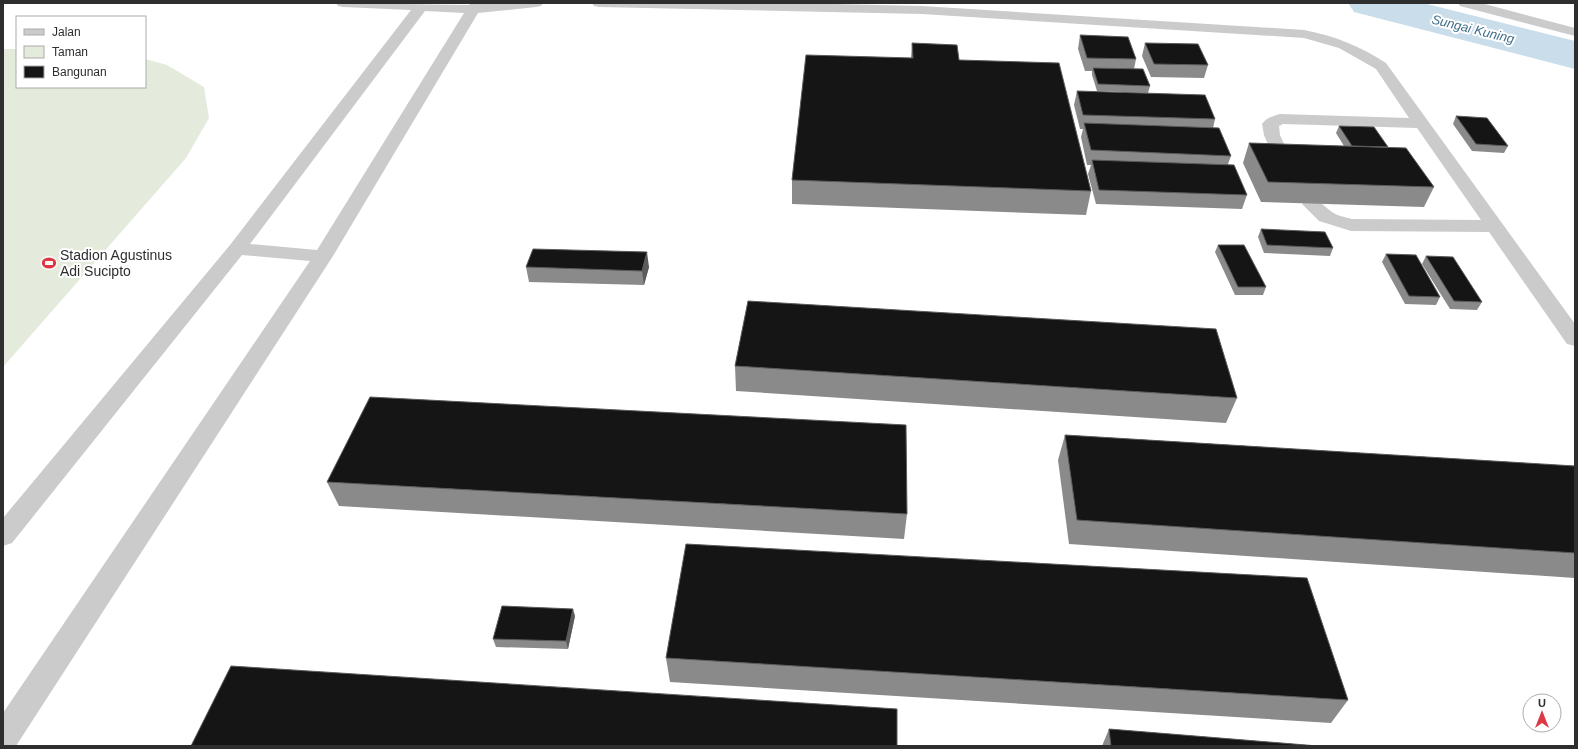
<svg xmlns="http://www.w3.org/2000/svg" width="1578" height="749" font-family="Arial,sans-serif">
<style>
.green{fill:#e4ebdc}
.lines{fill:none;stroke-linecap:round;stroke-linejoin:round}
.river{fill:#c9ddea;fill-rule:evenodd}
.service{fill:#cbcbcb;fill-rule:evenodd}
.minor{fill:#cbcbcb;fill-rule:evenodd}
.wall{fill:#8a8a8a}
.shaded-wall{fill:#5b5b5b}
.building{fill:#151515;stroke:#5b5b5b}
.labels{text-anchor:middle;dominant-baseline:central;stroke-width:4;stroke-linejoin:round;paint-order:stroke}
.far-water-label{font-size:13px;font-style:italic;fill:#406f8c;stroke:#fff}
.poi-label{font-size:14px;fill:#2e2e2e;stroke:#fff;text-anchor:start}
</style>
<rect width="100%" height="100%" fill="#fff"/>
<path class="green" d="M3 49H17V87H145V59L167 65 204 87 209 118 186 158 3 367Z"/>
<g class="lines">
<path class="river" d="M1348 3H1423L1575 41V69L1354 12Z"/>
<path class="service" d="M336 3 469 5 470 3H543L541 6 536 7 478 13 333 256 16 746H3V713L310 261 242 255 12 543 3 546V518L230 245 411 10 343 7 338 6ZM425 11 464 13 317 250 250 244Z
M592 3H792L922 6 1304 30C1335 36 1360 46 1386 63L1575 324V346L1567 344 1489 232 1351 231 1319 221 1302 204 1305 200C1318 197 1322 205 1332 212 1337 216 1346 217 1352 219L1481 220 1417 128 1283 124 1279 126 1280 135 1293 164 1290 168 1284 169 1278 168 1264 135 1262 124C1266 118 1273 116 1280 114L1409 118 1376 69 1339 48 1304 38 922 14 599 7 594 6Z"/>
<path class="minor" d="M1458 3H1481L1575 28V36L1460 6Z"/>
</g>
<path class="wall" d="M1080 35 1136 59 1134 69 1150 86 1148 93 1097 91 1092 75V71H1085L1078 49Z
M912 43 959 60 1091 191 1086 215 792 204V180L911 58Z
M1145 43 1208 65 1204 78 1151 77 1142 56Z
M1077 91 1215 119 1213 128 1231 156 1228 164 1247 195 1242 209 1096 204 1088 174 1091 165H1087L1081 137 1083 129H1080L1074 105Z
M1456 116 1508 146 1504 153 1472 151 1453 124Z
M1339 126 1388 147 1434 187 1424 207 1261 202 1243 163 1249 143 1344 146 1336 133Z
M1261 229 1333 248 1330 256 1264 253 1258 237Z
M1218 245 1266 287 1263 295H1235L1215 252Z
M1386 254 1440 297 1436 305 1405 304 1382 262Z
M1426 256 1482 302 1477 310 1450 309 1422 264Z
M526 267H649L644 285 529 282Z
M735 366 1237 398 1226 423 736 391Z
M1065 435 1575 466V578L1069 544 1058 460Z
M327 482 907 514 904 539 339 506Z
M575 616 568 649 496 647 493 639Z
M666 658 1348 700 1331 723 670 682Z
M1109 729 1318 746H1102Z"/>
<path class="shaded-wall" d="M647 252 649 267 644 285 642 271Z
M573 609 575 616 568 649 566 641Z"/>
<path class="building" d="M1080 35 1128 37 1136 59 1087 58Z
M912 43 957 45 959 60 1059 63 1091 191 792 180 806 55 913 58Z
M1145 43 1198 44 1208 65 1154 64Z
M1093 68 1143 69 1150 86 1098 84Z
M1077 91 1205 95 1215 119 1083 115Z
M1456 116 1487 118 1508 146 1476 144Z
M1084 123 1219 128 1231 156 1091 150Z
M1339 126 1374 127 1388 147 1352 146Z
M1249 143 1406 148 1434 187 1268 182Z
M1092 160 1234 165 1247 195 1099 190Z
M1261 229 1325 232 1333 248 1267 245Z
M1218 245H1244L1266 287H1238Z
M533 249 647 252 642 271 526 267Z
M1386 254 1416 255 1440 297 1409 296Z
M1426 256 1453 257 1482 302 1454 301Z
M748 301 1216 329 1237 398 735 366Z
M370 397 906 425 907 514 327 482Z
M1065 435 1575 466V553L1077 520Z
M686 544 1307 578 1348 700 666 658Z
M502 606 573 609 566 641 493 639Z
M231 666 897 709V746H191Z
M1109 729 1318 746H1111Z"/>
<defs>
<symbol id="stadium-bare" viewBox="-9 -9 18 18"><path d="M0-5a6.5 5 0 1 0 0 10a6.5 5 0 1 0 0-10ZM-3.5-1.8h7v3.6h-7Z" fill="#dd3844" stroke="#fff" stroke-width="2.5" paint-order="stroke"/></symbol>
</defs>
<g fill-rule="evenodd">
<use href="#stadium-bare" x="39" y="253" width="20" height="20"/>
</g>
<g class="labels">
<g class="far-water-label">
<text transform="translate(1473 29) rotate(14)">Sungai Kuning</text>
</g>
<g class="poi-label">
<text x="60" y="255">Stadion Agustinus<tspan x="60" dy="16">Adi Sucipto</tspan></text>
</g>
</g>
<rect width="1578" height="749" fill="none" stroke="#2e2e2e" stroke-width="8"/>
<rect x="16" y="16" width="130" height="72" fill="#ffffff" stroke="#ababab"/>
<rect x="24" y="29" width="20" height="6" fill="#cbcbcb" stroke="#ababab"/>
<text x="52" y="36" font-size="12" fill="#2e2e2e">Jalan</text>
<rect x="24" y="46" width="20" height="12" fill="#e4ebdc" stroke="#ababab"/>
<text x="52" y="56" font-size="12" fill="#2e2e2e">Taman</text>
<rect x="24" y="66" width="20" height="12" fill="#151515" stroke="#ababab"/>
<text x="52" y="76" font-size="12" fill="#2e2e2e">Bangunan</text>
<g transform="translate(1542 713)"><circle r="19" fill="#ffffff" stroke="#ababab"/>
<path d="M0-3L7 15L0 10L-7 15Z" fill="#dd3844"/>
<text y="-6" font-size="11" font-weight="bold" text-anchor="middle" fill="#2e2e2e">U</text>
</g>
</svg>
